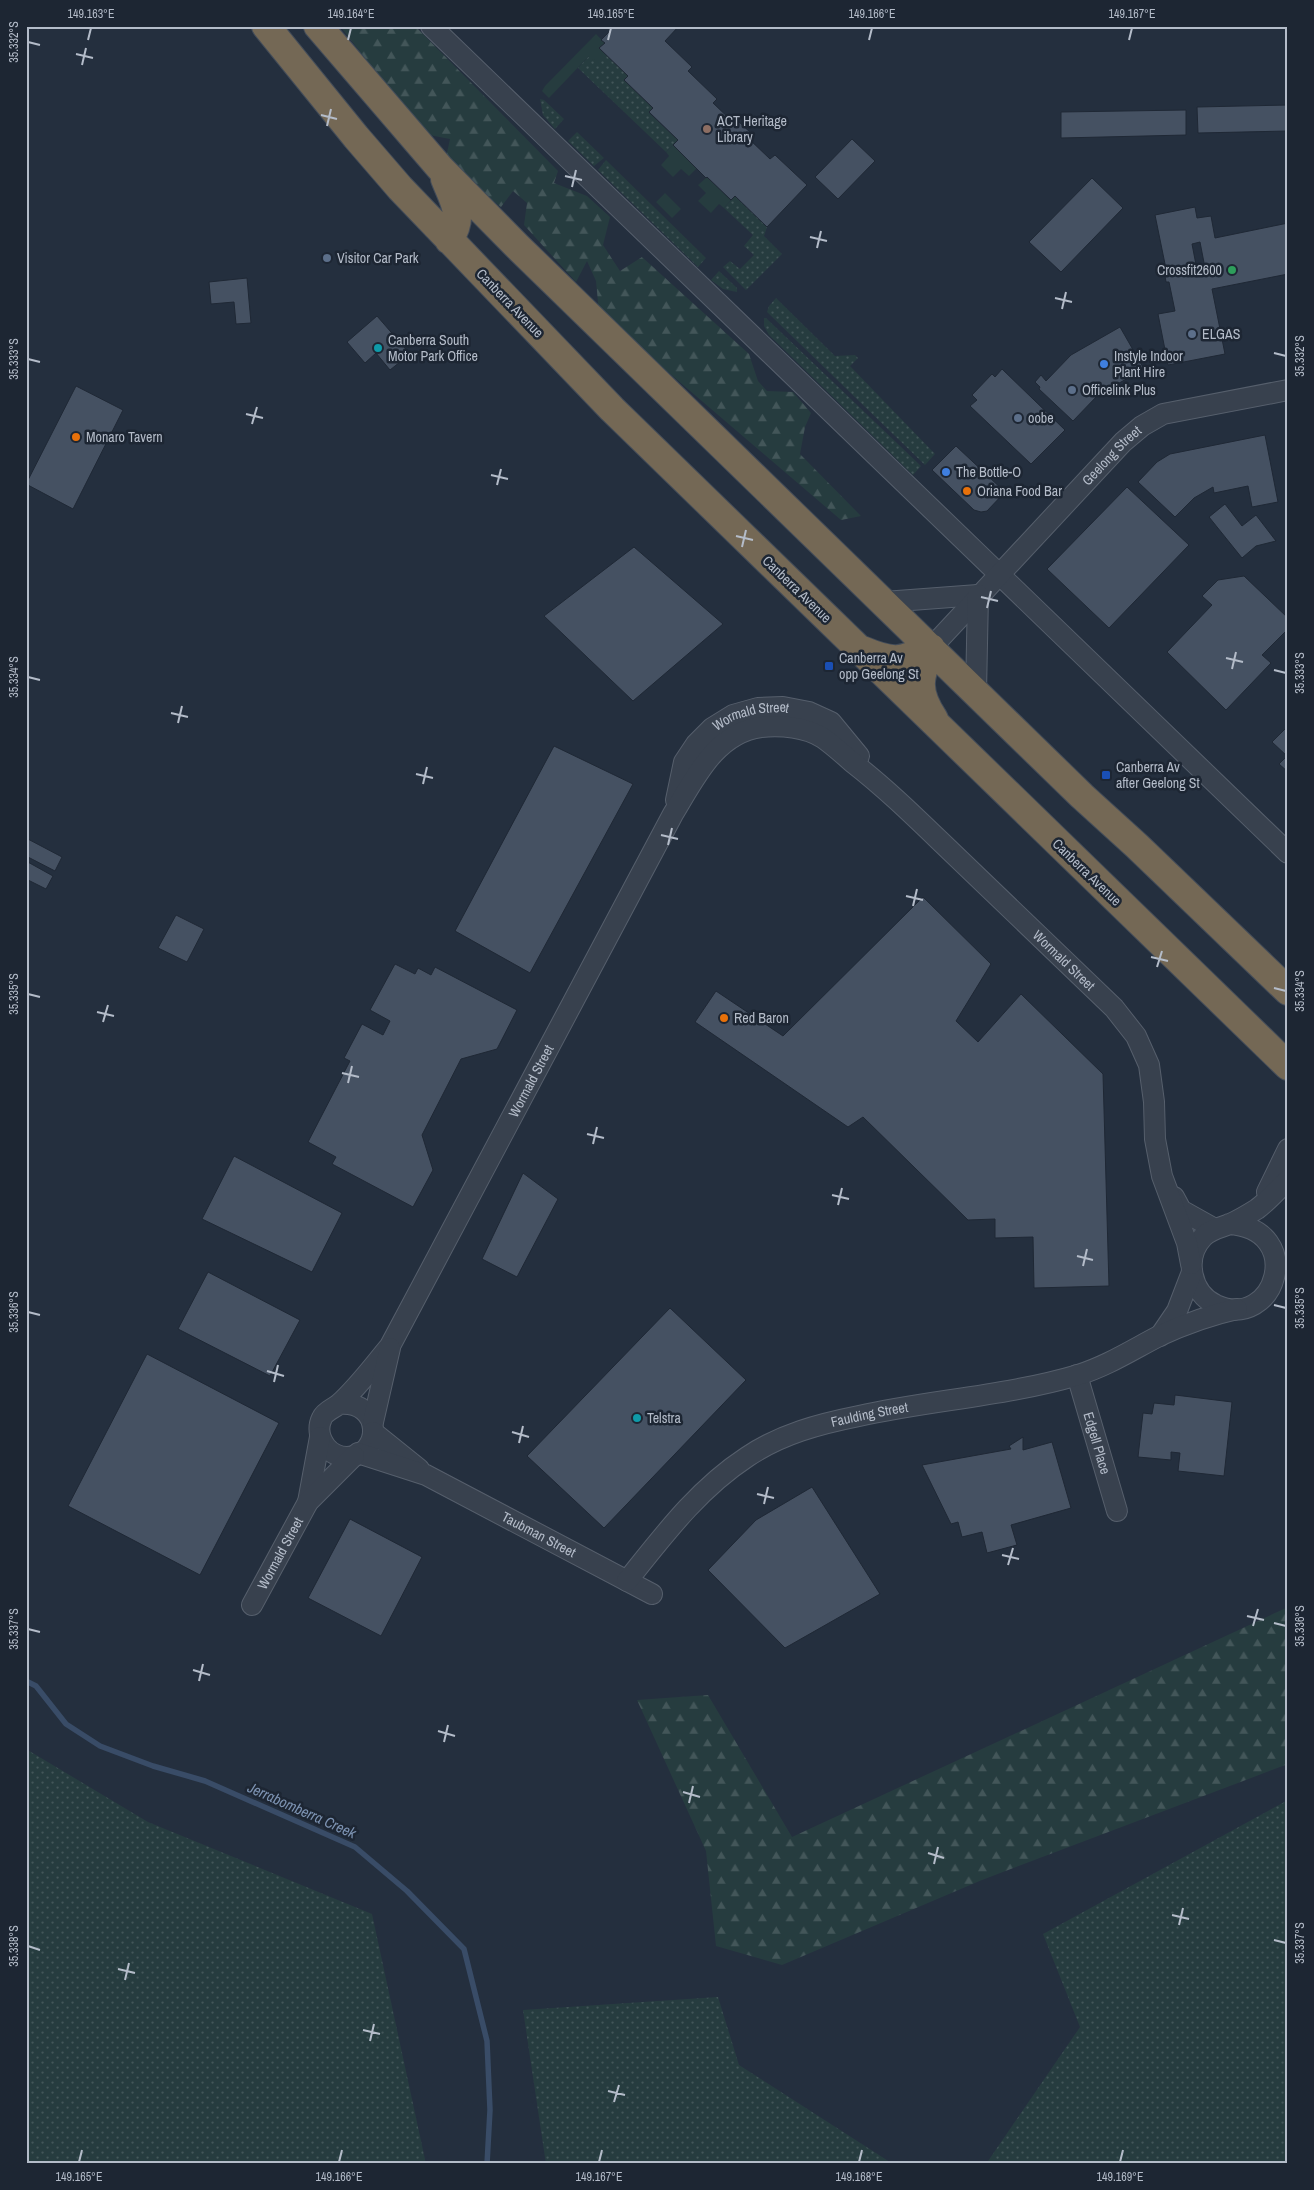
<svg xmlns="http://www.w3.org/2000/svg" width="1314" height="2190" font-family="'Archivo Narrow',sans-serif">
<style>
.grass{fill:url(#grass-dots)}
.forest{fill:url(#forest-firs)}
.garden{fill:#263c3f}
.lines{fill:none;stroke-linecap:round;stroke-linejoin:round}
.stream{stroke:#394c67;stroke-width:5.5}
.building{fill:#455162;stroke:#1f2835;fill-rule:evenodd}
.street-casing{stroke:#565f6c;stroke-width:22}
.highway-casing{stroke:#434c59;stroke-width:30}
.street{stroke:#38414e;stroke-width:20}
.highway{stroke:#746855;stroke-width:28}
.ticks{fill:none;stroke:#b4bcc9;stroke-width:2}
.education-dot{fill:#8d6e63;stroke:#1d2633;stroke-width:2}
.service-dot{fill:#5c6f8a;stroke:#1d2633;stroke-width:2}
.leisure-dot{fill:#2e9e5b;stroke:#1d2633;stroke-width:2}
.culture-dot{fill:#0f9aa8;stroke:#1d2633;stroke-width:2}
.shop-dot{fill:#3f7fe0;stroke:#1d2633;stroke-width:2}
.food-dot{fill:#e8710a;stroke:#1d2633;stroke-width:2}
.transit-dot{fill:#1a4fb4;stroke:#1d2633;stroke-width:2}
.labels{text-anchor:middle;dominant-baseline:central;stroke-width:5;stroke-linejoin:round;paint-order:stroke}
.poi-label{font-size:14px;fill:#b4bcc9;stroke:#1d2633;text-anchor:start}
.street-label{font-size:14px;fill:#b4bcc9;stroke:#1d2633}
.water-label{font-size:15px;font-style:italic;fill:#7c92b1;stroke:#1d2633}
.neatline{fill:none;stroke:#b4bcc9;stroke-width:2}
.ticks-label{font-size:12px;text-anchor:middle;fill:#b4bcc9}
</style>
<defs>
<pattern id="grass-dots" width="8" height="8" patternUnits="userSpaceOnUse" patternTransform="scale(1.25)"><rect width="8" height="8" fill="#263c3f"/><path d="M2 2h.1M6 6h.1" fill="none" stroke="#435659" stroke-width="1.8" stroke-linecap="round"/></pattern>
<pattern id="forest-firs" width="22" height="20" patternUnits="userSpaceOnUse" patternTransform="scale(1.25)"><rect width="22" height="20" fill="#263c3f"/><path d="M5 1l3.5 6h-7zM16 11l3.5 6h-7z" fill="#435659"/></pattern>
</defs>
<rect width="100%" height="100%" fill="#242f3e"/>
<path class="grass" d="M606 54 628 76 624 80 653 108 649 113 678 140 666 152 578 68 589 56Z
M540 99 544 100 564 119 555 129 543 115Z
M577 132 604 158 594 166 568 141Z
M606 160 706 258 698 267 598 170Z
M735 196 767 227 764 236 782 254 746 290 723 267 730 261 740 269 754 255 744 246 753 235 724 208Z
M719 271 737 288V292L723 289 711 280Z
M776 298 835 356 855 355 858 358 850 366 935 454 925 465 767 312 769 306Z
M764 318H766L921 466 913 475 769 335 764 326Z
M26 1749 148 1822 372 1914 426 2164H26Z
M1288 1800V2164H986L1080 2027 1043 1934Z
M718 1997 739 2065 893 2164H546L523 2010Z"/>
<path class="forest" d="M340 26H415L558 171 554 183 587 196 610 217 603 245 620 271 642 257 749 354 758 381 767 391 793 392 811 413 805 427 800 454 861 516 841 520 599 313 596 281 587 261 576 282 524 225 527 203 513 191 501 207 445 162 450 139 424 134Z
M1288 1607V1764L982 1880 782 1965 716 1946 706 1851 637 1700 708 1695 792 1837Z"/>
<path class="garden" d="M596 34 605 43 599 48 606 54 598 63 589 56 549 98 542 91 545 86Z
M673 145 697 168 689 176 681 169 673 177 661 165 669 156 666 152Z
M707 177 731 200 724 208 719 204 711 213 698 201 706 193 698 185Z
M665 193 681 209 672 218 656 202Z"/>
<g class="lines">
<path class="stream" d="M26 1681 36 1686 66 1724 100 1746 153 1766 205 1781 355 1847 407 1891 464 1949 487 2041 490 2110 487 2164"/>
</g>
<path class="building" d="M610 26H679L665 41 692 67 688 71 717 99 713 103 735 124 738 121 752 134 748 138 770 159 775 155 807 185 767 227 735 196 731 200 707 177 706 178 673 145 678 140 649 112 653 108 624 80 628 76 599 48 605 43 601 40 611 30 608 28Z
M1288 105V131L1198 133 1197 107Z
M1186 110V135L1061 138V112Z
M852 139 875 161 838 199 815 177Z
M1092 178 1123 208 1061 272 1029 242Z
M1195 207 1197 218 1211 216 1215 238 1288 223V274L1212 289 1225 354 1168 365 1158 314 1175 311 1169 282H1166L1163 264H1165L1155 215ZM1200 242 1206 273 1198 275 1192 244Z
M247 278 251 323 236 324 234 302 211 304 209 282Z
M377 316 410 354 390 370 376 353 365 363 347 342Z
M1120 327 1144 369 1098 395 1073 421 1039 389 1040 387 1035 382 1041 375 1046 381 1071 355Z
M1002 369 1065 430 1031 464 970 406 977 400 972 395 992 374 995 377Z
M76 386 123 410 73 509 26 484Z
M1265 435 1278 502 1252 507 1248 486 1214 493 1213 487 1194 498 1175 517 1138 482 1157 462 1170 454Z
M956 446 1005 492 987 511 981 512 974 510 932 470Z
M1127 487 1189 545 1109 628 1047 569Z
M1225 504 1242 526 1256 515 1276 541 1256 546 1242 558 1209 517Z
M634 547 723 624 633 701 544 616Z
M1244 576 1288 618V629L1262 655 1271 663 1226 710 1167 652 1212 605 1202 596 1218 580Z
M1288 726V772L1279 764 1287 756 1272 742Z
M554 746 633 784 530 973 455 931Z
M26 838 62 857 55 871 26 856Z
M26 861 53 876 46 889 26 879Z
M923 897 991 964 956 1021 978 1042 1021 994 1103 1074 1109 1286 1034 1288 1033 1237 995 1238V1219L968 1220 863 1117 848 1127 695 1022 716 991 783 1036Z
M176 915 204 929 187 962 158 948Z
M395 964 415 974 418 968 431 975 435 967 517 1010 497 1049 461 1059 422 1135 433 1170 413 1207 332 1164 336 1157 308 1142 350 1061 344 1058 362 1024 383 1035 390 1021 370 1010Z
M234 1156 342 1213 312 1272 202 1219Z
M523 1173 558 1199 517 1277 482 1259Z
M208 1272 300 1320 270 1376 178 1329Z
M670 1308 746 1380 604 1528 527 1456Z
M147 1354 279 1423 200 1575 68 1506Z
M1175 1395 1232 1402 1224 1476 1178 1471 1180 1453 1171 1452V1460L1138 1457 1143 1413 1152 1414 1154 1403 1174 1405Z
M1023 1437V1450L1052 1442 1071 1508 1011 1525 1017 1545 987 1553 982 1532 962 1537 958 1522 951 1524 922 1465 1011 1449 1009 1446Z
M812 1487 880 1594 785 1648 708 1570 756 1520Z
M350 1519 422 1557 381 1636 308 1598Z"/>
<g class="lines">
<defs>
<g id="street">
<path d="M431 26 1288 853"/>
<path d="M884 602 978 595"/>
<path id="s1" d="M931 648 1123 442 1142 426 1163 414 1288 390"/>
<path d="M976 692 978 595"/>
<path id="s2" d="M676 800 684 762 696 744 712 728 733 715 758 708 783 707 809 712 831 722 859 756"/>
<path d="M1267 1192 1288 1149"/>
<path d="M1174 1197 1181 1210 1215 1229"/>
<path d="M1229 1224C1307 1229 1276 1332 1216 1305 1191 1293 1183 1258 1203 1237 1211 1229 1220 1228 1230 1224 1239 1220 1249 1214 1257 1209 1268 1201 1278 1189 1288 1180"/>
<path d="M1160 1336 1177 1311 1192 1272"/>
<path id="s3" d="M1077 1375 1117 1511"/>
<path id="s4" d="M339 1404C383 1400 383 1456 347 1457 339 1457 331 1453 326 1447 320 1439 317 1428 322 1418 325 1411 333 1409 339 1404 358 1387 374 1365 390 1346L673 814C694 780 715 733 761 727 781 725 806 727 823 738 833 745 843 754 852 762 883 786 911 813 939 840 997 896 1055 952 1114 1008L1136 1036 1149 1065 1154 1102 1155 1139 1162 1176 1187 1243 1191 1264"/>
<path d="M373 1422 390 1348"/>
<path d="M373 1432 419 1469"/>
<path id="s5" d="M358 1453 426 1475 652 1594"/>
<path d="M308 1502 320 1437"/>
<path id="s6" d="M627 1581C663 1536 698 1489 747 1457 781 1434 819 1424 859 1416 931 1400 1007 1396 1078 1375 1107 1366 1132 1350 1159 1336 1185 1324 1210 1315 1237 1309"/>
<path id="s7" d="M252 1605 308 1502 354 1456"/>
</g>
<path id="highway" d="M266 26 356 137 400 188 612 409 1288 1066
M318 26 440 168 517 246 1082 796 1137 846 1288 991
M445 179C454 202 465 216 449 240
M931 648C919 677 915 691 934 719
M862 650C893 663 900 662 931 648"/>
</defs>
<use href="#street" class="street-casing"/>
<use href="#highway" class="highway-casing"/>
<use href="#street" class="street"/>
<use href="#highway" class="highway"/>
</g>
<path class="ticks" d="M88 40 91 28M348 40 351 28M608 40 611 28M869 40 872 28M1129 40 1132 28M28 42 40 45M76 54 93 58M82 65 86 48M321 115 337 119M327 126 331 109M565 176 582 180M572 187 576 170M810 237 827 241M817 248 821 231M1055 298 1072 302M1062 309 1066 292M1274 353 1286 356M28 359 40 362M246 414 263 418M252 424 257 407M491 475 508 479M497 485 501 469M736 536 753 540M742 547 746 530M981 597 998 601M987 608 991 591M1226 658 1243 662M1232 669 1236 652M1274 670 1286 673M28 677 40 680M171 713 188 717M178 723 182 706M416 774 433 778M423 784 427 767M661 835 678 839M668 845 672 828M906 896 923 900M913 906 917 889M1151 957 1168 961M1157 967 1162 951M1274 988 1286 991M28 994 40 997M97 1012 114 1016M103 1022 108 1005M342 1073 359 1077M348 1083 352 1066M587 1134 604 1138M593 1144 597 1127M832 1195 849 1199M838 1205 842 1188M1077 1256 1093 1260M1083 1266 1087 1249M1274 1305 1286 1308M28 1312 40 1315M267 1371 284 1376M274 1382 278 1365M512 1432 529 1437M519 1443 523 1426M757 1494 774 1498M764 1504 768 1487M1002 1555 1019 1559M1008 1565 1013 1548M1247 1616 1264 1620M1274 1623 1286 1626M1253 1626 1258 1609M28 1629 40 1632M193 1670 210 1675M199 1681 203 1664M438 1731 455 1736M444 1742 448 1725M683 1792 700 1797M689 1803 693 1786M928 1853 944 1858M934 1864 938 1847M1172 1915 1189 1919M1179 1925 1183 1908M1274 1940 1286 1943M28 1946 40 1950M118 1969 135 1973M125 1980 129 1963M363 2030 380 2034M370 2041 374 2024M608 2091 625 2095M614 2102 619 2085M79 2162 82 2150M339 2162 342 2150M599 2162 602 2150M859 2162 862 2150M1120 2162 1123 2150"/>
<circle class="education-dot" cx="707" cy="129" r="5"/>
<g class="service-dot">
<circle cx="327" cy="258" r="5"/>
<circle cx="1192" cy="334" r="5"/>
<circle cx="1072" cy="390" r="5"/>
<circle cx="1018" cy="418" r="5"/>
</g>
<circle class="leisure-dot" cx="1232" cy="270" r="5"/>
<g class="culture-dot">
<circle cx="378" cy="348" r="5"/>
<circle cx="637" cy="1418" r="5"/>
</g>
<g class="shop-dot">
<circle cx="1104" cy="364" r="5"/>
<circle cx="946" cy="472" r="5"/>
</g>
<g class="food-dot">
<circle cx="76" cy="437" r="5"/>
<circle cx="967" cy="491" r="5"/>
<circle cx="724" cy="1018" r="5"/>
</g>
<g class="transit-dot">
<rect x="824" y="661" width="10" height="10" rx="2.5"/>
<rect x="1101" y="770" width="10" height="10" rx="2.5"/>
</g>
<g class="labels">
<g class="poi-label">
<text x="717" y="121">ACT Heritage<tspan x="717" dy="16">Library</tspan></text>
<text x="337" y="258">Visitor Car Park</text>
<text x="1222" y="270" text-anchor="end">Crossfit2600</text>
<text x="1202" y="334">ELGAS</text>
<text x="388" y="340">Canberra South<tspan x="388" dy="16">Motor Park Office</tspan></text>
<text x="1114" y="356">Instyle Indoor<tspan x="1114" dy="16">Plant Hire</tspan></text>
<text x="1082" y="390">Officelink Plus</text>
<text x="1028" y="418">oobe</text>
<text x="86" y="437">Monaro Tavern</text>
<text x="956" y="472">The Bottle-O</text>
<text x="977" y="491">Oriana Food Bar</text>
<text x="839" y="658">Canberra Av<tspan x="839" dy="16">opp Geelong St</tspan></text>
<text x="1116" y="767">Canberra Av<tspan x="1116" dy="16">after Geelong St</tspan></text>
<text x="734" y="1018">Red Baron</text>
<text x="647" y="1418">Telstra</text>
</g>
<g class="street-label">
<text transform="translate(510 303) rotate(46)">Canberra Avenue</text>
<text stroke="none"><textPath href="#s1" startOffset="264">Geelong Street</textPath></text>
<text transform="translate(797 589) rotate(44)">Canberra Avenue</text>
<text stroke="none"><textPath href="#s2" startOffset="125">Wormald Street</textPath></text>
<text transform="translate(1087 872) rotate(44)">Canberra Avenue</text>
<text stroke="none"><textPath href="#s4" startOffset="1368">Wormald Street</textPath></text>
<text stroke="none"><textPath href="#s4" startOffset="545">Wormald Street</textPath></text>
<text stroke="none"><textPath href="#s6" startOffset="304">Faulding Street</textPath></text>
<text stroke="none"><textPath href="#s3" startOffset="71">Edgell Place</textPath></text>
<text stroke="none"><textPath href="#s5" startOffset="199">Taubman Street</textPath></text>
<text stroke="none"><textPath href="#s7" startOffset="59">Wormald Street</textPath></text>
</g>
<g class="water-label">
<text transform="translate(302 1810) rotate(24)">Jerrabomberra Creek</text>
</g>
</g>
<rect width="1314" height="2190" fill="none" stroke="#1d2633" stroke-width="55"/>
<rect x="28" y="28" width="1258" height="2134" class="neatline"/>
<g class="ticks-label">
<text x="91" y="18">149.163°E</text>
<text x="351" y="18">149.164°E</text>
<text x="611" y="18">149.165°E</text>
<text x="872" y="18">149.166°E</text>
<text x="1132" y="18">149.167°E</text>
<text transform="translate(14 42) rotate(-90)" y="4">35.332°S</text>
<text transform="translate(1300 356) rotate(-90)" y="4">35.332°S</text>
<text transform="translate(14 359) rotate(-90)" y="4">35.333°S</text>
<text transform="translate(1300 673) rotate(-90)" y="4">35.333°S</text>
<text transform="translate(14 677) rotate(-90)" y="4">35.334°S</text>
<text transform="translate(1300 991) rotate(-90)" y="4">35.334°S</text>
<text transform="translate(14 994) rotate(-90)" y="4">35.335°S</text>
<text transform="translate(1300 1308) rotate(-90)" y="4">35.335°S</text>
<text transform="translate(14 1312) rotate(-90)" y="4">35.336°S</text>
<text transform="translate(1300 1626) rotate(-90)" y="4">35.336°S</text>
<text transform="translate(14 1629) rotate(-90)" y="4">35.337°S</text>
<text transform="translate(1300 1943) rotate(-90)" y="4">35.337°S</text>
<text transform="translate(14 1946) rotate(-90)" y="4">35.338°S</text>
<text x="79" y="2181">149.165°E</text>
<text x="339" y="2181">149.166°E</text>
<text x="599" y="2181">149.167°E</text>
<text x="859" y="2181">149.168°E</text>
<text x="1120" y="2181">149.169°E</text>
</g>
</svg>
